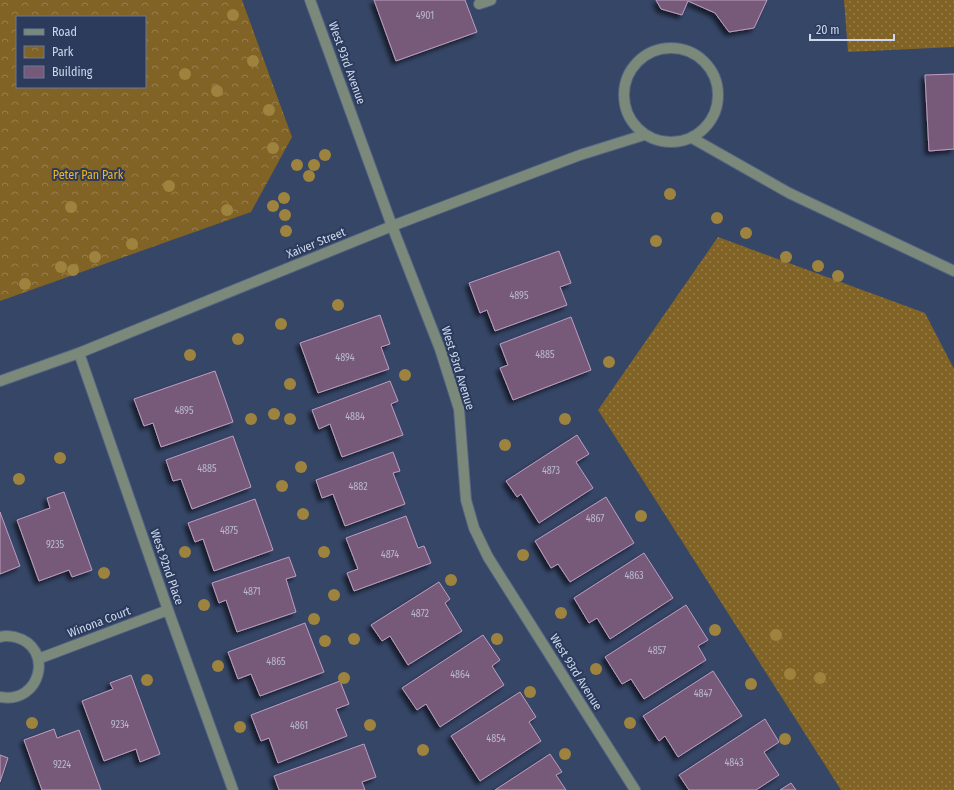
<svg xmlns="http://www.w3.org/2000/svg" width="954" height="790" font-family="'Fira Sans Condensed',sans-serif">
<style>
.grass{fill:url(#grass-dots)}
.park{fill:url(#park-crowns);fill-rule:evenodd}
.building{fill:#775a79;stroke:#bd9dc0;filter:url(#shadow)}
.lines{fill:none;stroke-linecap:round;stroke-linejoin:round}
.minor-casing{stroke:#546382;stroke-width:12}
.minor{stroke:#7b897a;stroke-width:10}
.tree{fill:#9d833e}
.labels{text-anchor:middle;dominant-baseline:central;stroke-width:4;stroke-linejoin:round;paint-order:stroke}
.number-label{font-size:10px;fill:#b8b8cf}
.street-label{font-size:12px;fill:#cdd8ec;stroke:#2c3b5c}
.park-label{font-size:12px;fill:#f1b51d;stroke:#2c3b5c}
</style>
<defs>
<pattern id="grass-dots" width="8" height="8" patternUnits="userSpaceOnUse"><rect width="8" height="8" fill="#806325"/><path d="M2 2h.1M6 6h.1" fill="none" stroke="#96804f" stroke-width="1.8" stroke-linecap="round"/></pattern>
<pattern id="park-crowns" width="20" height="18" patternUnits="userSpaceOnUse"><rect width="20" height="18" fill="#806325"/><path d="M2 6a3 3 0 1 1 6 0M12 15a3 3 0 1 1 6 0" fill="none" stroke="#96804f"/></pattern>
<filter id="shadow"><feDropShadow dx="-3.5" dy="3.5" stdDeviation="2" flood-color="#0009"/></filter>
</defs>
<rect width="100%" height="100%" fill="#364667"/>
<path class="grass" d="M844 0H954V47L848 52Z
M718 237 925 313 954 369V790H841L598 410Z"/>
<path class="park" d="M0 0H242L292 137 251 212 0 301ZM17 17H145V87H17Z"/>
<path class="building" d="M374 0H465L477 32 396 61Z
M656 0H767L754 28 729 32 715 13 688 1 682 15 661 9Z
M954 74V149L929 151 925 75Z
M559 251 571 283 560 287 567 305 495 331 487 310 480 313 469 283Z
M380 315 390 344 381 347 389 369 318 393 300 343Z
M571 317 591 370 513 400 500 368 508 365 500 344Z
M215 371 233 422 161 447 153 423 144 426 134 399Z
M390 381 398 401 391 404 403 435 342 457 330 424 319 429 312 410Z
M577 435 589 454 576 462 593 488 539 523 521 494 517 497 506 481Z
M233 436 251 487 192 509 181 479 173 481 166 460Z
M393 452 400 471 393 473 405 504 345 526 333 494 322 498 316 480Z
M64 492 92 570 72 577 69 570 39 581 17 520 50 508 47 498Z
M606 497 634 543 570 582 558 564 551 568 535 541Z
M255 499 273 550 214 571 203 539 195 542 188 523Z
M0 512 20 566 0 574Z
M406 516 418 548 424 546 431 563 354 591 347 573 358 569 346 538Z
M644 553 673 598 610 639 597 618 589 623 574 598Z
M289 557 296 576 286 579 296 612 237 632 226 600 219 603 212 583Z
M439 582 450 599 445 603 462 631 408 665 390 636 382 641 371 625Z
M686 605 708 640 698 646 706 660 644 699 631 679 622 684 605 657Z
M305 623 324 672 260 696 251 674 238 679 228 652Z
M483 635 500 660 492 666 504 685 440 727 426 704 417 710 402 688Z
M713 671 742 716 678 757 665 736 659 741 643 716Z
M131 675 160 754 140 762 136 749 104 761 82 701 113 689 110 683Z
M340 681 349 704 336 709 347 736 278 763 269 738 261 741 251 715Z
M520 692 536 717 529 722 541 741 480 781 451 736Z
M765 719 779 742 764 752 779 775 756 790H689L679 775Z
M54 729 57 738 79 730 101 790H42L24 740Z
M364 744 376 777 362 782 365 790H279L274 776Z
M550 754 562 772 556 775 566 790H495Z
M0 755 8 758 0 782Z
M791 783 796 790H780Z"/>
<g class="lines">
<defs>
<path id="minor" d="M310 0 392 226 440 349 459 409 466 500 474 528 488 557 635 790
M479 4 491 0
M624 95a47 47 0 1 1 94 0a47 47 0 1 1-94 0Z
M692 138 789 193 954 271
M79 353 168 610 233 790
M0 381 79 353 392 226 580 155 644 135
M0 637C6 635 9 636 15 637 55 647 41 705 0 697
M38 659 168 610"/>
</defs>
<use href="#minor" class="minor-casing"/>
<use href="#minor" class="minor"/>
</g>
<g class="tree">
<circle cx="233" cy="15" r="6"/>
<circle cx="253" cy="61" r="6"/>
<circle cx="185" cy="74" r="6"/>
<circle cx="217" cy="91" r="6"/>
<circle cx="269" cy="110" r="6"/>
<circle cx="273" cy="148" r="6"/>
<circle cx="325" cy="155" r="6"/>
<circle cx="297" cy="165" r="6"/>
<circle cx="314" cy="165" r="6"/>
<circle cx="309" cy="176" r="6"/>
<circle cx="169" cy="186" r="6"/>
<circle cx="670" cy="194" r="6"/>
<circle cx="284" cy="198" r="6"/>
<circle cx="273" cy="206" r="6"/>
<circle cx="71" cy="207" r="6"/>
<circle cx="227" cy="210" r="6"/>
<circle cx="285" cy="215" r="6"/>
<circle cx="717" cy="218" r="6"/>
<circle cx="286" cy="231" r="6"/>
<circle cx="746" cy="233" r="6"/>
<circle cx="656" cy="241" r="6"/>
<circle cx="132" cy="244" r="6"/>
<circle cx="95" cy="257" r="6"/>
<circle cx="786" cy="257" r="6"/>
<circle cx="818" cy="266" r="6"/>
<circle cx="61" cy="267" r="6"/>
<circle cx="73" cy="270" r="6"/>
<circle cx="838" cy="276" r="6"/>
<circle cx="25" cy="284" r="6"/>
<circle cx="338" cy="305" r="6"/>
<circle cx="281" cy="324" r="6"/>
<circle cx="238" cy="339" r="6"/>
<circle cx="190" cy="355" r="6"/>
<circle cx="609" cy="362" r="6"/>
<circle cx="405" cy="375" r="6"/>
<circle cx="290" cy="384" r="6"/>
<circle cx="274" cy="414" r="6"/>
<circle cx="251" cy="419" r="6"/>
<circle cx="290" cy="419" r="6"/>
<circle cx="565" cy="419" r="6"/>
<circle cx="505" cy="445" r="6"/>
<circle cx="60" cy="458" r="6"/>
<circle cx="301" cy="467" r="6"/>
<circle cx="19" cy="479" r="6"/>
<circle cx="282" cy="486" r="6"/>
<circle cx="303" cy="514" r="6"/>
<circle cx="641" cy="516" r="6"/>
<circle cx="185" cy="552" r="6"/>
<circle cx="324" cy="552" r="6"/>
<circle cx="523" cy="555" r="6"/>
<circle cx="104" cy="573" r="6"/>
<circle cx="451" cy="580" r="6"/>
<circle cx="334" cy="595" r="6"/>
<circle cx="204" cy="605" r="6"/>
<circle cx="561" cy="613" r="6"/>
<circle cx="314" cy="619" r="6"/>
<circle cx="715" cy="630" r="6"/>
<circle cx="776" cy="635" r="6"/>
<circle cx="354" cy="639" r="6"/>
<circle cx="497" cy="639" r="6"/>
<circle cx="325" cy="641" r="6"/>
<circle cx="218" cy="666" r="6"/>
<circle cx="596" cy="669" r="6"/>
<circle cx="790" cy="674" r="6"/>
<circle cx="344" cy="678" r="6"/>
<circle cx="820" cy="678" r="6"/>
<circle cx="147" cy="680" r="6"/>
<circle cx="751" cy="684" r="6"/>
<circle cx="530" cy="692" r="6"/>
<circle cx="32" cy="723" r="6"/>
<circle cx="630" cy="723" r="6"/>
<circle cx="370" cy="725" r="6"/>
<circle cx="240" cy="727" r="6"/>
<circle cx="785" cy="739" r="6"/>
<circle cx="423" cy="750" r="6"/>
<circle cx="565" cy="754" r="6"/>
</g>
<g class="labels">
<g class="number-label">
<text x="425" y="16">4901</text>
<text x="519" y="296">4895</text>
<text x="545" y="355">4885</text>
<text x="345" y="358">4894</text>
<text x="184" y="411">4895</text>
<text x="355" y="417">4884</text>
<text x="207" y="469">4885</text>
<text x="551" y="471">4873</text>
<text x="358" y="487">4882</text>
<text x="595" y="519">4867</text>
<text x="229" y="531">4875</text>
<text x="55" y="545">9235</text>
<text x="390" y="555">4874</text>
<text x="634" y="576">4863</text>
<text x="252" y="592">4871</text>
<text x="420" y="614">4872</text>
<text x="657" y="651">4857</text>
<text x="276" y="662">4865</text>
<text x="460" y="675">4864</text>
<text x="703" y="694">4847</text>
<text x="120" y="725">9234</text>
<text x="299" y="726">4861</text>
<text x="496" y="739">4854</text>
<text x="734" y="763">4843</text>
<text x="62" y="765">9224</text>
</g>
<g class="street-label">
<text transform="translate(347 63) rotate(70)">West 93rd Avenue</text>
<text transform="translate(316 243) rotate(-22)">Xaiver Street</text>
<text transform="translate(458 368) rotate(73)">West 93rd Avenue</text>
<text transform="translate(167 567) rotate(71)">West 92nd Place</text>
<text transform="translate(99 622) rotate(-21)">Winona Court</text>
<text transform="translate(576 672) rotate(58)">West 93rd Avenue</text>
</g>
<g class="park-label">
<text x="88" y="175">Peter Pan Park</text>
</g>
</g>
<rect x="16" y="16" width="130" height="72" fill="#2c3b5c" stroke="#6c7a96"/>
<rect x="24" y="29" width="20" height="6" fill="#7b897a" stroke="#6c7a96"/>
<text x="52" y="36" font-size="12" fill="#cdd8ec">Road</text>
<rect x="24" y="46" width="20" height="12" fill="url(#park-crowns)" stroke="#6c7a96"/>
<text x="52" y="56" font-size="12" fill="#cdd8ec">Park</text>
<rect x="24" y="66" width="20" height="12" fill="#775a79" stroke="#6c7a96"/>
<text x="52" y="76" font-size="12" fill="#cdd8ec">Building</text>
<path d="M810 34v6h84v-6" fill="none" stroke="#cdd8ec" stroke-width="2"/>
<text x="816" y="34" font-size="12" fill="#cdd8ec" stroke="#2c3b5c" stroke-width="3" paint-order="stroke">20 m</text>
</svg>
